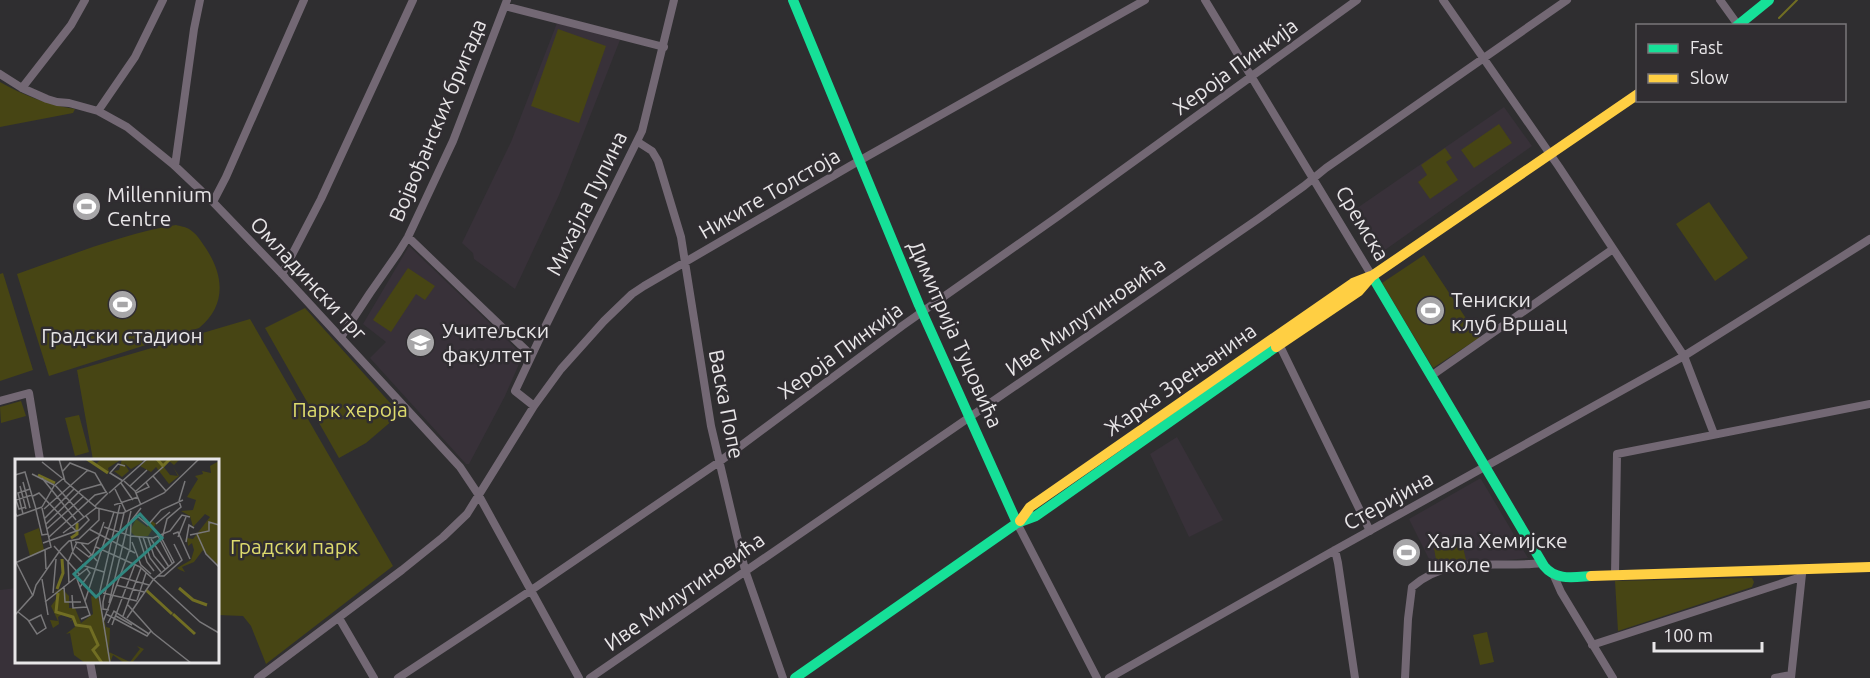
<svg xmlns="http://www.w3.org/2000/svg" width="1870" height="678" font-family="Ubuntu,sans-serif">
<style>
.built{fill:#383139}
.green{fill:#474514}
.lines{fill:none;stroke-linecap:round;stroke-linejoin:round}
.stream{stroke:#716e23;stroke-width:2}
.street{stroke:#736874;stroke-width:8}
.fast{stroke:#16e098;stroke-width:10}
.slow{stroke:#ffcf43;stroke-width:10}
.labels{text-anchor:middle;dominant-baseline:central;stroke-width:5;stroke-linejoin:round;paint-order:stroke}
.street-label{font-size:21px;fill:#e8e6e8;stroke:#302d31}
.poi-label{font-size:21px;fill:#e8e6e8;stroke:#302d31;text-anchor:start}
.park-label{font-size:21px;fill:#dedb6d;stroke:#302d31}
.inset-river{fill:none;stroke:#716e23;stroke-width:3}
.inset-road{fill:none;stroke:#79787a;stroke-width:1.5}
.view{fill:#308780;fill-opacity:0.15;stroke:#308780;stroke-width:3}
.inset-edge{fill:none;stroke:#e8e6e8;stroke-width:3}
</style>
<rect width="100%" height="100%" fill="#2f2e30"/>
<path class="built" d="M557 23 620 40 559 195 515 289 474 259 473 253 462 243 511 142Z
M1504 107 1532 146 1375 257 1347 215Z
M409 246 523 355 505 396 469 464H466L370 358 386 342 363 324Z
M1177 437 1223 520 1189 537 1150 454Z
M1479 479H1481L1528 558 1433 567 1409 519Z
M16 588V662H87L90 678H0V590Z"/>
<path class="green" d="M558 29 606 46 579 123 531 106Z
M0 82C23 95 48 105 75 109L73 113 0 127Z
M1499 124 1512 143 1474 168 1461 150Z
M1445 148 1452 158 1446 162 1458 180 1430 199 1418 182 1427 175 1421 165Z
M1709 202 1748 258 1715 281 1676 224Z
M176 225C180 226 186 227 189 229 196 233 201 241 205 247 224 275 227 305 199 328L49 376 17 274C69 256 122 234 176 225Z
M1424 255 1479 338 1433 368 1382 283Z
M408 268 435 286 425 300 416 294 391 332 373 320Z
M3 273 33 370 0 381V274Z
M305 308 400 414 366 443 339 458 265 328Z
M250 319 393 566 266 664 251 626 243 616 218 615V460H93L77 370Z
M21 401 26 416 1 423 0 407Z
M79 415 89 452 75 456 65 418Z
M1462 543 1466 560 1437 566 1434 548Z
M1752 578 1754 582 1752 587 1618 631 1615 581Z
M1487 632 1494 662 1480 665 1473 635Z"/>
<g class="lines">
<path class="stream" d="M1779 18 1797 0"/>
<path class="street" d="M1205 0 1372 276
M1443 0 1559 167 1684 356 1714 434
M1720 0 1738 25
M505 6 664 47
M0 74 22 88 47 99 57 102 69 103 98 111 127 127 175 166 213 202 282 274 460 467 478 494 579 678
M22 88 71 25 85 0
M98 111 135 57 163 0
M638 142 652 151 658 161 681 237 711 426 745 570 783 678
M175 166 194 29 200 0
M213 202 226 177 304 0
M408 237 531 355
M282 274 321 199 413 0
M341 337 370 293 398 253 408 237 453 141 507 0
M1279 344 1370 531
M1431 376 1613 249
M0 401 29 393 40 460
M534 406 515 391 546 325 642 131 674 0
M1017 523 1097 678
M1335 550 1338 563 1355 678
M1615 575 1617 454 1870 404
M1554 576 1561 592 1613 678
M339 618 374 678
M1592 645 1801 577
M90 662 93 678
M258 678 402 570 443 537 467 514 534 406 561 369 604 321 632 294 644 286 850 166 1145 0
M398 678 530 591 719 462 902 326 1057 217 1357 0
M590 678 1258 219 1304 186 1326 168 1567 0
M1109 678 1335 550 1684 356 1870 239
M1405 678 1408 619 1412 587C1449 554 1497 569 1542 563
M1775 678 1791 675
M1791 678 1802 574"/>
<path class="fast" d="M793 0 919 305 1017 523
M1737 26 1769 0
M1372 276 1544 566C1556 581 1574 577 1591 576
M795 678 1017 523 1036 516 1276 347"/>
<path class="slow" d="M1276 347 1359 291 1372 276 1638 94
M1020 521 1030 507 1353 283 1371 276
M1591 576 1870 567"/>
</g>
<defs>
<symbol id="stadium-disc" viewBox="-11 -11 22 22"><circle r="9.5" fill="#a7a6a8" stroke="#302d31"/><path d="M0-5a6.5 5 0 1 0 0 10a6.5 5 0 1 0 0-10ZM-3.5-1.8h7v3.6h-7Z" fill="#fff"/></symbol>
<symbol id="university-disc" viewBox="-11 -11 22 22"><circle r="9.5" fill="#a7a6a8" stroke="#302d31"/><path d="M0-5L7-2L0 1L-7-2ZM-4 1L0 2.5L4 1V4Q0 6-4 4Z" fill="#fff"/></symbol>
</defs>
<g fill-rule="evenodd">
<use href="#stadium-disc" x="70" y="190" width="33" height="33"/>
<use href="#stadium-disc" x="106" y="288" width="33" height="33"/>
<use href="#stadium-disc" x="1414" y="294" width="33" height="33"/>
<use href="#university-disc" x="404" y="326" width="33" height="33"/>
<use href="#stadium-disc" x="1390" y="536" width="33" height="33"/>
</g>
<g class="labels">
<g class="street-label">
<text transform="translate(1235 66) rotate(-36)">Хероја Пинкија</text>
<text transform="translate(437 120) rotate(-67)">Војвођанских бригада</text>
<text transform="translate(769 193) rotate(-30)">Никите Толстоја</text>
<text transform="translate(586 203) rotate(-64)">Михајла Пупина</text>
<text transform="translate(1363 223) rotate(59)">Сремска</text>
<text transform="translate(309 278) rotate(47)">Омладински трг</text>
<text transform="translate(1085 316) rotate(-35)">Иве Милутиновића</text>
<text transform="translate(956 334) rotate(66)">Димитрија Туцовића</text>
<text transform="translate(840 350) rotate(-36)">Хероја Пинкија</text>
<text transform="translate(1180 379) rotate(-35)">Жарка Зрењанина</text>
<text transform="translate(727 404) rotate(79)">Васка Попе</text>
<text transform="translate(1388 500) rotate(-29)">Стеријина</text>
<text transform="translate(684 591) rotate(-35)">Иве Милутиновића</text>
</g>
<g class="poi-label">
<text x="107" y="194">Millennium<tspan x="107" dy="24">Centre</tspan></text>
<text x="1451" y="299">Тениски<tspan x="1451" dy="24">клуб Вршац</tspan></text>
<text x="442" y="330">Учитељски<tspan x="442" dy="24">факултет</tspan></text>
<text x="122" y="335" text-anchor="middle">Градски стадион</text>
<text x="1427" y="540">Хала Хемијске<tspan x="1427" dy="24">школе</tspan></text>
</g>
<g class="park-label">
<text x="350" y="409">Парк хероја</text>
<text x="294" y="546">Градски парк</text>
</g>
</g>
<g transform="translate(15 459)">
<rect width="204" height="204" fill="#2f2e30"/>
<path d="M86 0H125L128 3 116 10 109 4 114 12 107 18 99 12 104 11 107 0 93 9 94 13 81 5ZM133 0H165L159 6 154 2 148 7 155 16 163 17 158 8 164 17 154 25 141 8 136 13 125 7ZM204 2V107L188 91 179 103 167 108 170 113 165 111 162 109 176 101 179 91 177 84 173 87 172 79 178 80 195 58 190 55 178 68 175 57 166 52 178 51 181 41 172 38 183 20 180 17 188 15 187 12 196 14 195 7ZM121 60 132 68 137 62 141 65 133 77H120L115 72ZM24 69 29 91 15 97 9 75ZM46 129 54 137V149H60L66 164 78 155 76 137 83 139 91 168 95 169 94 193 115 203 125 190 122 187 129 190 117 204H109L98 196 95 204H70L59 196 55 174 51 175 61 167 59 160 54 163 57 160 48 155 43 158 44 165 38 169 35 161 43 162 36 147 42 139 40 133Z" fill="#474514"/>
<path class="inset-river" d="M72 0 93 14M142 0 148 7 155 0M23 16 40 24M56 79 62 75V64M164 129 178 141 192 146M42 130 48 114 47 100M131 131 157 155M43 134 41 153 58 158 61 166 75 168 83 186 78 191 87 204M158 155 180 175"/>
<path class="inset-road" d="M44 0 50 22 82 49 103 54 84 136 95 204M27 3 47 19M48 12 55 4 80 14 91 33M17 15 39 26M0 16 10 13 21 50M138 17 151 32M27 19 61 61M108 22 95 14 103 5 110 7M109 22 120 32 126 46M8 23 15 49M106 24 118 41M40 26 69 58M5 27 11 50M115 27 132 11M100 30 111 53M121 32 148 8M94 34 132 0M121 34 134 28 131 23M18 37 24 34 61 72M164 42 170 22M99 46 123 38M105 46 103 54H108L149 34 184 0M80 47 93 34M11 48 4 50 1 41 17 36M27 48 39 27 49 19M29 50 73 11M21 51 27 76 33 75M0 54 2 57 27 48M8 55 3 34 15 30M121 56 133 66 146 51 168 41M30 59 59 30M31 65 66 31 87 25M141 65 155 53M89 68 116 77 138 79 155 72 167 56 175 58M32 70 69 37M74 70 120 94M48 74 81 49M158 75 163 73 175 100M182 75 191 95 204 108M175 76 194 72V63L204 66M143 77 157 104M34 78 80 36 92 33M124 78 132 103 139 112M128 78 135 99 146 113M163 78 171 58M133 79 139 97 150 110M136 80 154 108M56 82 58 94 67 103M60 83 73 85 83 78M117 83 126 106 136 115M171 83 174 66 179 69M28 84 64 71 74 61 71 57M66 84 82 102M39 87 65 116M61 88 74 98 77 95M81 88 125 108 185 163 204 174M30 91 31 110M77 97 89 63M0 101 18 137M0 104 36 88 27 49M67 106 89 113M142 117H149L167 101 159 85M105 118 134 126M27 120 33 156M62 120 75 156 66 160M54 125 53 103 62 83M101 126 129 133M49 127 50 143H66M65 128 75 114 72 110M38 134 41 100M88 134 122 142M57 136 58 149 72 148M122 141 131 114M70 142 99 53M30 143 74 108M94 144 116 52M113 146 138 174 176 204M94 151 88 150V143L109 54M3 153 13 161 22 175 31 169 26 156 14 162M91 155 132 177 136 172M0 156 18 136 21 126 46 90 54 82 64 80 84 61V50M101 157 117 166M108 157 126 109M112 159 138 121 159 103 147 80 152 60 166 48 164 42M88 163 115 90 116 62 126 49M93 164 99 152 134 175M97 166 120 105"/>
<path class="view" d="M125 55 147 79 81 138 59 115Z"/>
<rect width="204" height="204" class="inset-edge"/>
</g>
<rect x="1636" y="24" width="210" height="78" fill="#302d31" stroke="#7a777a" stroke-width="1.5"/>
<rect x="1648" y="44" width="30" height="9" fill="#16e098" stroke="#7a777a" stroke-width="1.5"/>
<text x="1690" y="54" font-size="18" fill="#e8e6e8">Fast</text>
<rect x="1648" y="74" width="30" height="9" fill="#ffcf43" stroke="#7a777a" stroke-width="1.5"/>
<text x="1690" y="84" font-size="18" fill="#e8e6e8">Slow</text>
<path d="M1654 642v9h108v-9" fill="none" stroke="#e8e6e8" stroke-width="3"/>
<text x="1663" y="642" font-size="18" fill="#e8e6e8" stroke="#302d31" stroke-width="4.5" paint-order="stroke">100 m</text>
</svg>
